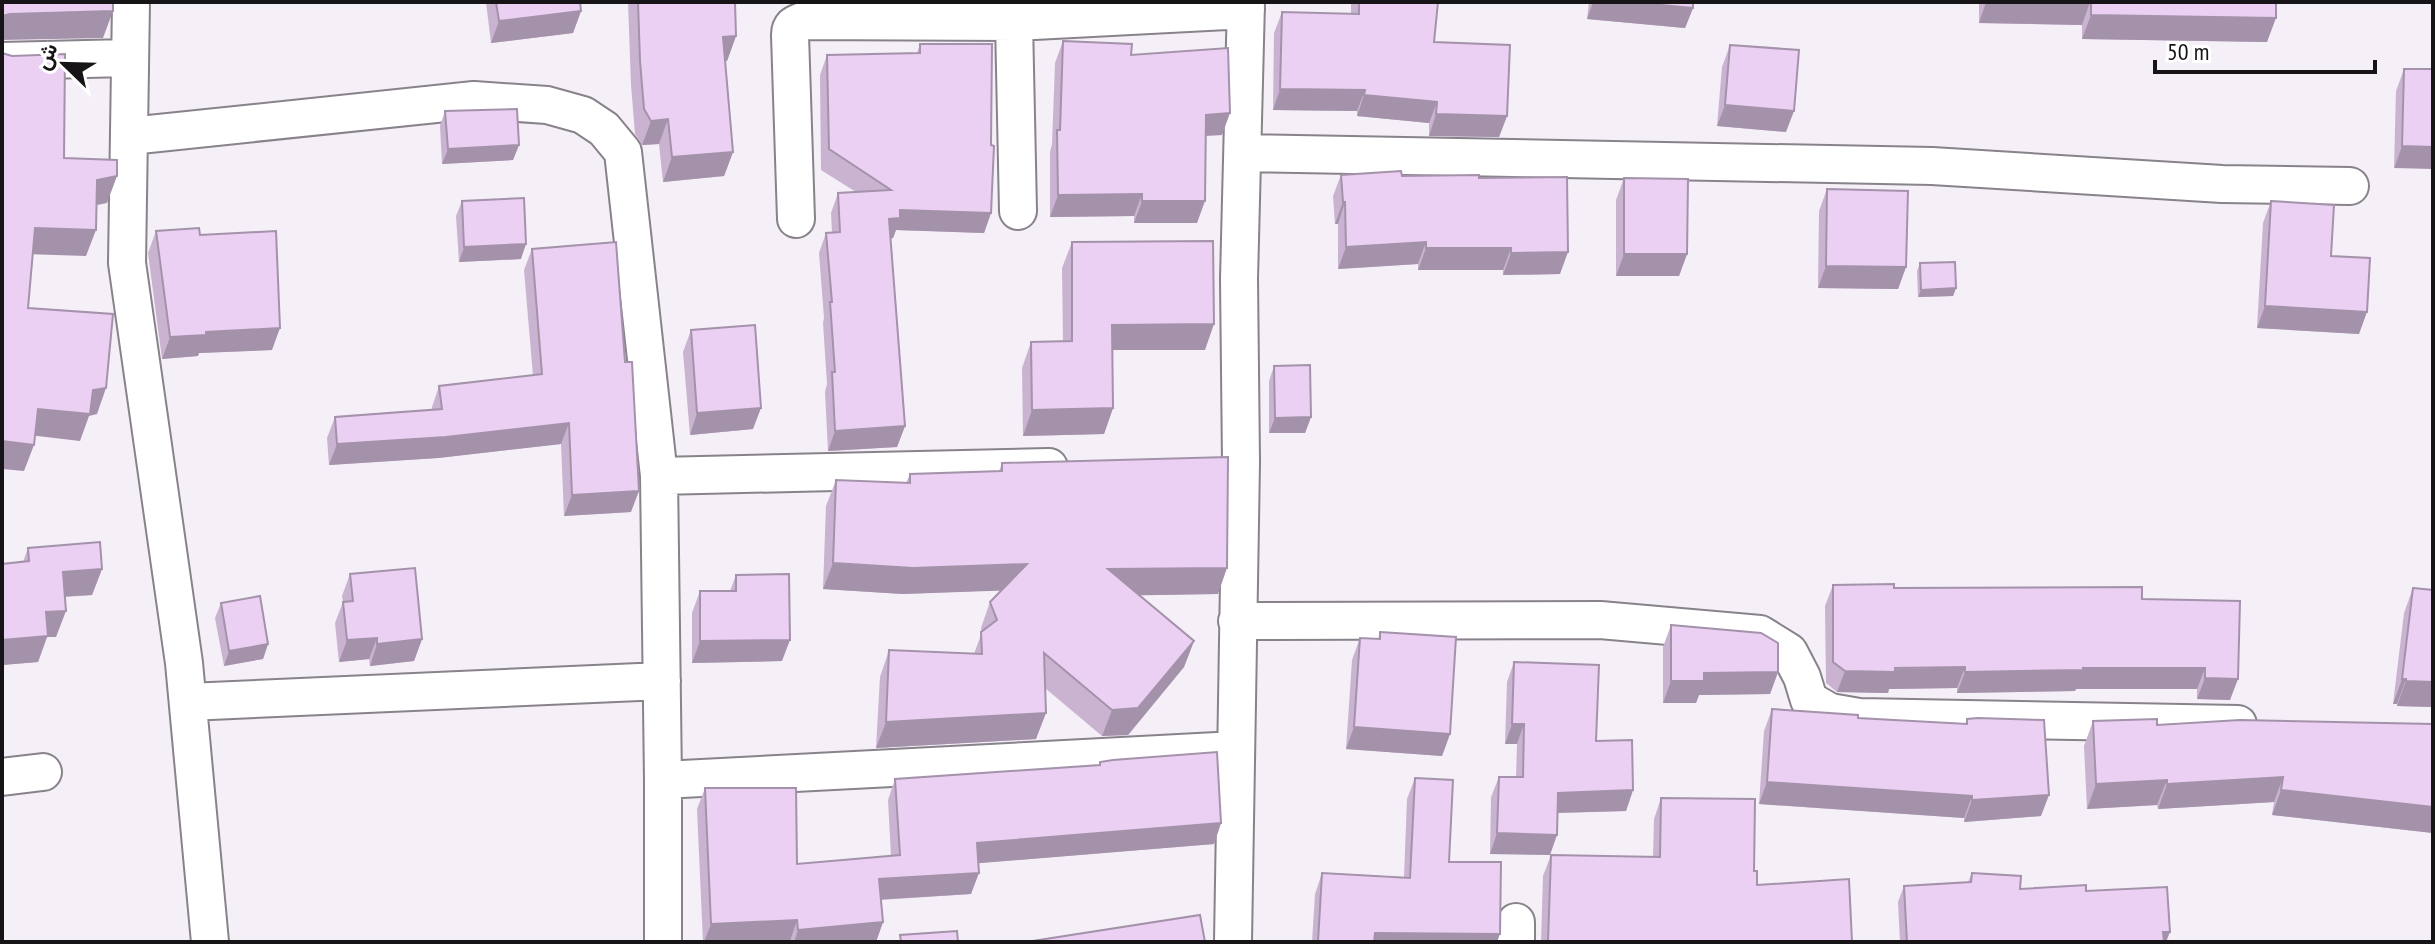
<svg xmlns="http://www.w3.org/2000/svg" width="2435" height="944" font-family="'PT Sans Narrow',Vazirmatn,sans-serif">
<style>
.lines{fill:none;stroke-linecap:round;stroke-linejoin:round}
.street-casing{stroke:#88828a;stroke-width:40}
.street{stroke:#fff;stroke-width:36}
.wall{fill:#cab3d1}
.shaded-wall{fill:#a492aa}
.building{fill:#ebd0f3;stroke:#a492aa;stroke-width:2}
</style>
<rect width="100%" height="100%" fill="#f5eff7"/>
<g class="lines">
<defs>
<path id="street" d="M131 2 127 263 184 663 210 942
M1014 22 1018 211
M2 61 128 58
M130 136 474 100 547 105 583 115 604 129 623 152 659 476 663 780V942
M1243 153 1932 166 2222 184 2350 186
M796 219 790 35C790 26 794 24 802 21L1014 22 1246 10
M659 476 1049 467
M1237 621 1600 620 1760 634 1789 652 1802 677 1809 700 1830 712 1859 717 2238 724
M188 702 662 681
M2 777 43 772
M663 780 1236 750
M1233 942 1241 462 1239 279 1246 2
M1516 942V922"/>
</defs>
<use href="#street" class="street-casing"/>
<use href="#street" class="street"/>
</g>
<path class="wall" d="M486 2H580L581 11 573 33 491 43Z
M628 2H735L736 36 727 61H725L733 152 724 176 663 182 659 144 642 145 635 134 631 85Z
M1351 2H1438L1434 42 1507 116 1499 137 1429 136V123L1357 116V111L1273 110 1274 33 1282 12 1351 14Z
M1589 2H1693V8L1685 28 1587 19Z
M1979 2H2276L2267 42 2082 39V25L1979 23Z
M1063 41 1131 55 1222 135 1205 136 1197 223H1134V216L1050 217V152L1052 144 1055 63Z
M920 44 991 213 984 233 896 230 893 238 890 239 905 426 897 447 828 451 825 392 827 384 823 323 824 318 819 253 826 233H832L831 213 838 193 856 192 821 170 820 75 827 55 917 53Z
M1730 45 1786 132 1717 126 1722 67Z
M2404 69H2433L2394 168 2396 91Z
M445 111 519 145 513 160 442 164 440 126Z
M1341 175 1479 178 1560 274 1503 275V270H1418V264L1338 269V224H1335L1333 196Z
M1624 178 1687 254 1679 276H1616V200Z
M1827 189 1906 267 1898 289 1818 288 1819 211Z
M462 201 521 259 459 262 456 216Z
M2271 201 2331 256 2359 334 2257 328 2263 223Z
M156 231 200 235 272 350 199 353 198 356 162 359 148 253Z
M1072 242 1205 350H1112L1113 408 1104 434 1023 436 1022 368 1031 342H1063L1062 268Z
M532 249 631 512 564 516 561 444 438 458 329 465 327 438 335 417 432 410V407L439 386 533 376 524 270Z
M1920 263 1956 288 1953 296 1918 297 1917 271Z
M691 330 753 429 690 435 683 352Z
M1274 366 1311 417 1305 433H1269V381Z
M1002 463 1218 594 1139 595 1194 641 1184 667 1128 735 1102 736 1045 688 1036 739 876 748 880 677 889 650 974 654 982 632 981 628 990 602 1001 590 903 594 823 589 826 506 836 480 906 483 910 474 999 471Z
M28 548 102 569 92 595 65 597 56 637H47L38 662 2 665V564L23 562Z
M350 574 422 639 414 661 370 666 369 659 339 662 335 623 343 602 342 596Z
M736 575 782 661 692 663V613L700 591H730Z
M1833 585 2142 599 2240 601 2230 700 2197 699V689H2076L2075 691 1957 693V688L1889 689 1888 693 1837 692 1826 683 1825 606Z
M2413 588 2433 590V707L2397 706V704H2393L2404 613Z
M221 603 268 644 263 659 224 666 215 618Z
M1671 625 1778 672 1770 694 1699 695 1696 703H1663V647Z
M1380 632 1450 734 1442 756 1346 749 1352 660 1360 638 1378 639Z
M1514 662 1596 741 1633 790 1626 811 1558 813 1550 855 1490 854 1491 797 1499 777H1516L1517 744H1505L1507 682Z
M1772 709 1858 718 1965 724 1967 719 2041 816 1964 822V818L1759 804 1764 731Z
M2093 721 2157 725 2433 724V833L2272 815 2274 802 2158 809 2157 805 2087 809 2084 746Z
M1100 762 1221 823 1214 844 978 863 971 894 881 900 883 922 876 942H790V941L703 942 697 809 705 788 797 864 891 856 888 800 895 779 1099 765Z
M1415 778 1449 862 1497 942H1312L1315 894 1322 873 1404 877 1407 799Z
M1661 798 1754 871 1757 885 1852 942H1541L1543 876 1551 855 1653 857 1654 819Z
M1972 873 2020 889 2086 891 2166 942H1900L1898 902 1904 886 1968 882Z"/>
<path class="shaded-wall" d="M1593 2H1630L1693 8 1685 28 1587 19Z
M1986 2H2090L2082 25 1979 23Z
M113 11 103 38 2 40V16L10 14Z
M581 11 573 33 491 43 499 21Z
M2091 15 2276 18 2267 42 2082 39Z
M736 36 727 61H714L723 37Z
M1280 89 1365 90 1357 111 1273 110Z
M1364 95 1437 102 1429 123 1357 116Z
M1725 105 1794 111 1786 132 1717 126Z
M1230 113 1222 135 1198 136 1206 115Z
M1436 114 1507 116 1499 137 1429 136Z
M668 119 659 144 642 145 651 121Z
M519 145 513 160 442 164 448 149Z
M2402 146 2433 147V169L2394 168Z
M733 152 724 176 663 182 672 157Z
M117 176 107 203 87 207 97 180Z
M1142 194 1134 216 1050 217 1058 195Z
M1142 201H1205L1197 223H1134Z
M1343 202H1345L1338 224H1335Z
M900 210 991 213 984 233 896 230 893 238 881 239 889 219Z
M35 228 96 230 86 256 25 254Z
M1426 242 1418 264 1338 269 1346 247Z
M526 244 521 259 459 262 464 247Z
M1426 248H1511L1503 270H1418Z
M1568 252 1560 274 1503 275 1511 253Z
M1624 254H1687L1679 276H1616Z
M1826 266 1906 267 1898 289 1818 288Z
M1956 288 1953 296 1918 297 1921 290Z
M2265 306 2367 312 2359 334 2257 328Z
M1214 324 1205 350H1103L1112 325Z
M280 328 272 350 199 353 198 356 162 359 170 337 206 332Z
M106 388 97 414 89 416 80 441 29 435 38 409 93 390Z
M761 408 753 429 690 435 697 413Z
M1113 408 1104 434 1023 436 1032 410Z
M1311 417 1305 433H1269L1275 418Z
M569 423 561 444 438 458 329 465 337 444Z
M905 426 897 447 828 451 835 431Z
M2 441 34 445 24 471 2 469Z
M639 491 631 512 564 516 572 495Z
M833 563 1027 564 1018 590 903 594 823 589Z
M1227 568 1218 594 1099 596 1108 569Z
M102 569 92 595 54 597 63 572Z
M66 611 56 637H47L38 662 2 665V640L46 612Z
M377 638 369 659 339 662 347 640Z
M422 639 414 661 370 666 377 644Z
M790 640 782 661 692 663 700 641Z
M1194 641 1184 667 1128 735 1102 736 1112 710Z
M268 644 263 659 224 666 229 651Z
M1965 667 1957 688 1889 689 1888 693 1837 692 1845 671Z
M2083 668H2205L2197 689H2076L2075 691 1957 693 1965 672Z
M1778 672 1770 694 1699 695 1696 703H1663L1671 681 1704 673Z
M2205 678 2238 679 2230 700 2197 699Z
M2402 679H2406L2397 704H2393Z
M2406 681 2433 682V707L2397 706Z
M1046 713 1036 739 876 748 886 722Z
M1512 724H1524L1517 744H1505Z
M1354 727 1450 734 1442 756 1346 749Z
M2283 777 2274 802 2158 809 2167 784Z
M2167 780 2157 805 2087 809 2096 784Z
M1767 782 1972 796 1964 818 1759 804Z
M1633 790 1626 811 1551 813 1558 793Z
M2281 790 2433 807V833L2272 815Z
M2049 795 2041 816 1964 822 1972 800Z
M1221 823 1214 844 969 864 977 843Z
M1497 833 1557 835 1550 855 1490 854Z
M979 873 971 894 872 900 879 879Z
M797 920 790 941 704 942 711 924Z
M883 922 876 942H794L798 930Z
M2163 932H2170L2166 942H2160Z
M1375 933 1500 934 1497 942H1371Z"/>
<path class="building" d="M2 2H113V11L10 14 2 16Z
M496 2H580L581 11 499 21Z
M638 2H735L736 36 723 37 733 152 672 157 668 119 651 121 644 109 640 61Z
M1359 2H1438L1434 42 1510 45 1507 116 1436 114 1437 102 1364 95 1365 90 1280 89 1282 12 1359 14Z
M1630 2H1693V8Z
M2091 2H2276V18L2091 15Z
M1063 41 1132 44 1131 55 1228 48 1230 113 1206 115 1205 201H1142V194L1058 195 1057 130H1060Z
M920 44H992L991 145 994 146 991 213 900 210V218L889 219 905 426 835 431 832 372H835L830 302H832L826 233 840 232 838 193 891 190 829 149 827 55 920 53Z
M1730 45 1799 50 1794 111 1725 105Z
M2 53 12 56 65 54 64 158 117 160V176L97 180 96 230 35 228 28 308 113 314 106 388 93 390 90 414 38 409 34 445 2 441Z
M2404 69H2433V147L2402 146Z
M517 109 519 145 448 149 445 111Z
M1401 171 1402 176 1479 175V178L1567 177 1568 252 1511 253V248H1426V242L1346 247 1345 202H1343L1341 175Z
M1624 178 1688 179 1687 254H1624Z
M1827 189 1908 191 1906 267 1826 266Z
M524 198 526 244 464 247 462 201Z
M2271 201 2334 205 2331 256 2370 258 2367 312 2265 306Z
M199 228 200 235 276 231 280 328 206 332V335L170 337 156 231Z
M1213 241 1214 324 1112 325 1113 408 1032 410 1031 342 1072 341V242Z
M616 242 625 362H632L639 491 572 495 569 423 446 437 337 444 335 417 442 409 439 386 542 374 532 249Z
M1955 262 1956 288 1921 290 1920 263Z
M755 325 761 408 697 413 691 330Z
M1310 365 1311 417 1275 418 1274 366Z
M1228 457 1227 568 1108 569 1194 641 1138 708 1112 710 1044 653 1046 713 886 722 889 650 982 654 981 632 997 620 990 602 1027 564 913 568 833 563 836 480 910 483V474L1002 471V463Z
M100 542 102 569 63 572 66 611 46 612 48 636 2 640V564L29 561 28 548Z
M415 568 422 639 377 644V638L347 640 343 602 353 601 350 574Z
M789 574 790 640 700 641V591H736V575Z
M1894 584V588L2142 587V599L2240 601 2238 679 2205 678V668H2083V670L1965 672V667L1895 668V672L1845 671 1833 662V585Z
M2413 588 2433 590V682L2406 681V679H2402Z
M260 596 268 644 229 651 221 603Z
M1671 625 1761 633 1778 643V672L1704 673V681H1671Z
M1380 632 1456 637 1450 734 1354 727 1360 638 1380 639Z
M1514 662 1599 665 1596 741 1632 740 1633 790 1558 793 1557 835 1497 833 1499 777H1523L1524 724H1512Z
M1772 709 1858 715V718L1967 724V719L1978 718 2044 720 2049 795 1972 800V796L1767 782Z
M2157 719V725L2240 720 2433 724V807L2281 790 2283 777 2167 784V780L2096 784 2093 721Z
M1217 752 1221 823 977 843 979 873 879 879 883 922 798 930 797 920 711 924 705 788H796L797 864 900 855 895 779 1100 765V762L1113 760Z
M1415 778 1453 780 1449 862H1501L1500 934 1375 933 1374 942H1318L1322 873 1410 878Z
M1661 798 1755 799 1754 871H1757V885L1849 879 1852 942H1548L1551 855 1660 857Z
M1972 873 2021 876 2020 889 2086 885V891L2167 887 2170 932H2163L2164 942H1907L1904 886 1971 882Z
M1200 915 1205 942H1026Z
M957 931 958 942H901L900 935Z"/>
<rect width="2435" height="944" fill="none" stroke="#171417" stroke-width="8"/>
<g transform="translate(64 64) rotate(293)" stroke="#ffffff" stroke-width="6" paint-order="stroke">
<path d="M0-6L14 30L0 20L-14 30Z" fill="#171417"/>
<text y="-12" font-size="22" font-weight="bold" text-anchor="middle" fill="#171417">ش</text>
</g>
<path d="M2155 60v12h220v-12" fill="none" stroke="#171417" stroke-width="4"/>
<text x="2167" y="60" font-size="24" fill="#171417" stroke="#ffffff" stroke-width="6" paint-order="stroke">50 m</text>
</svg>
